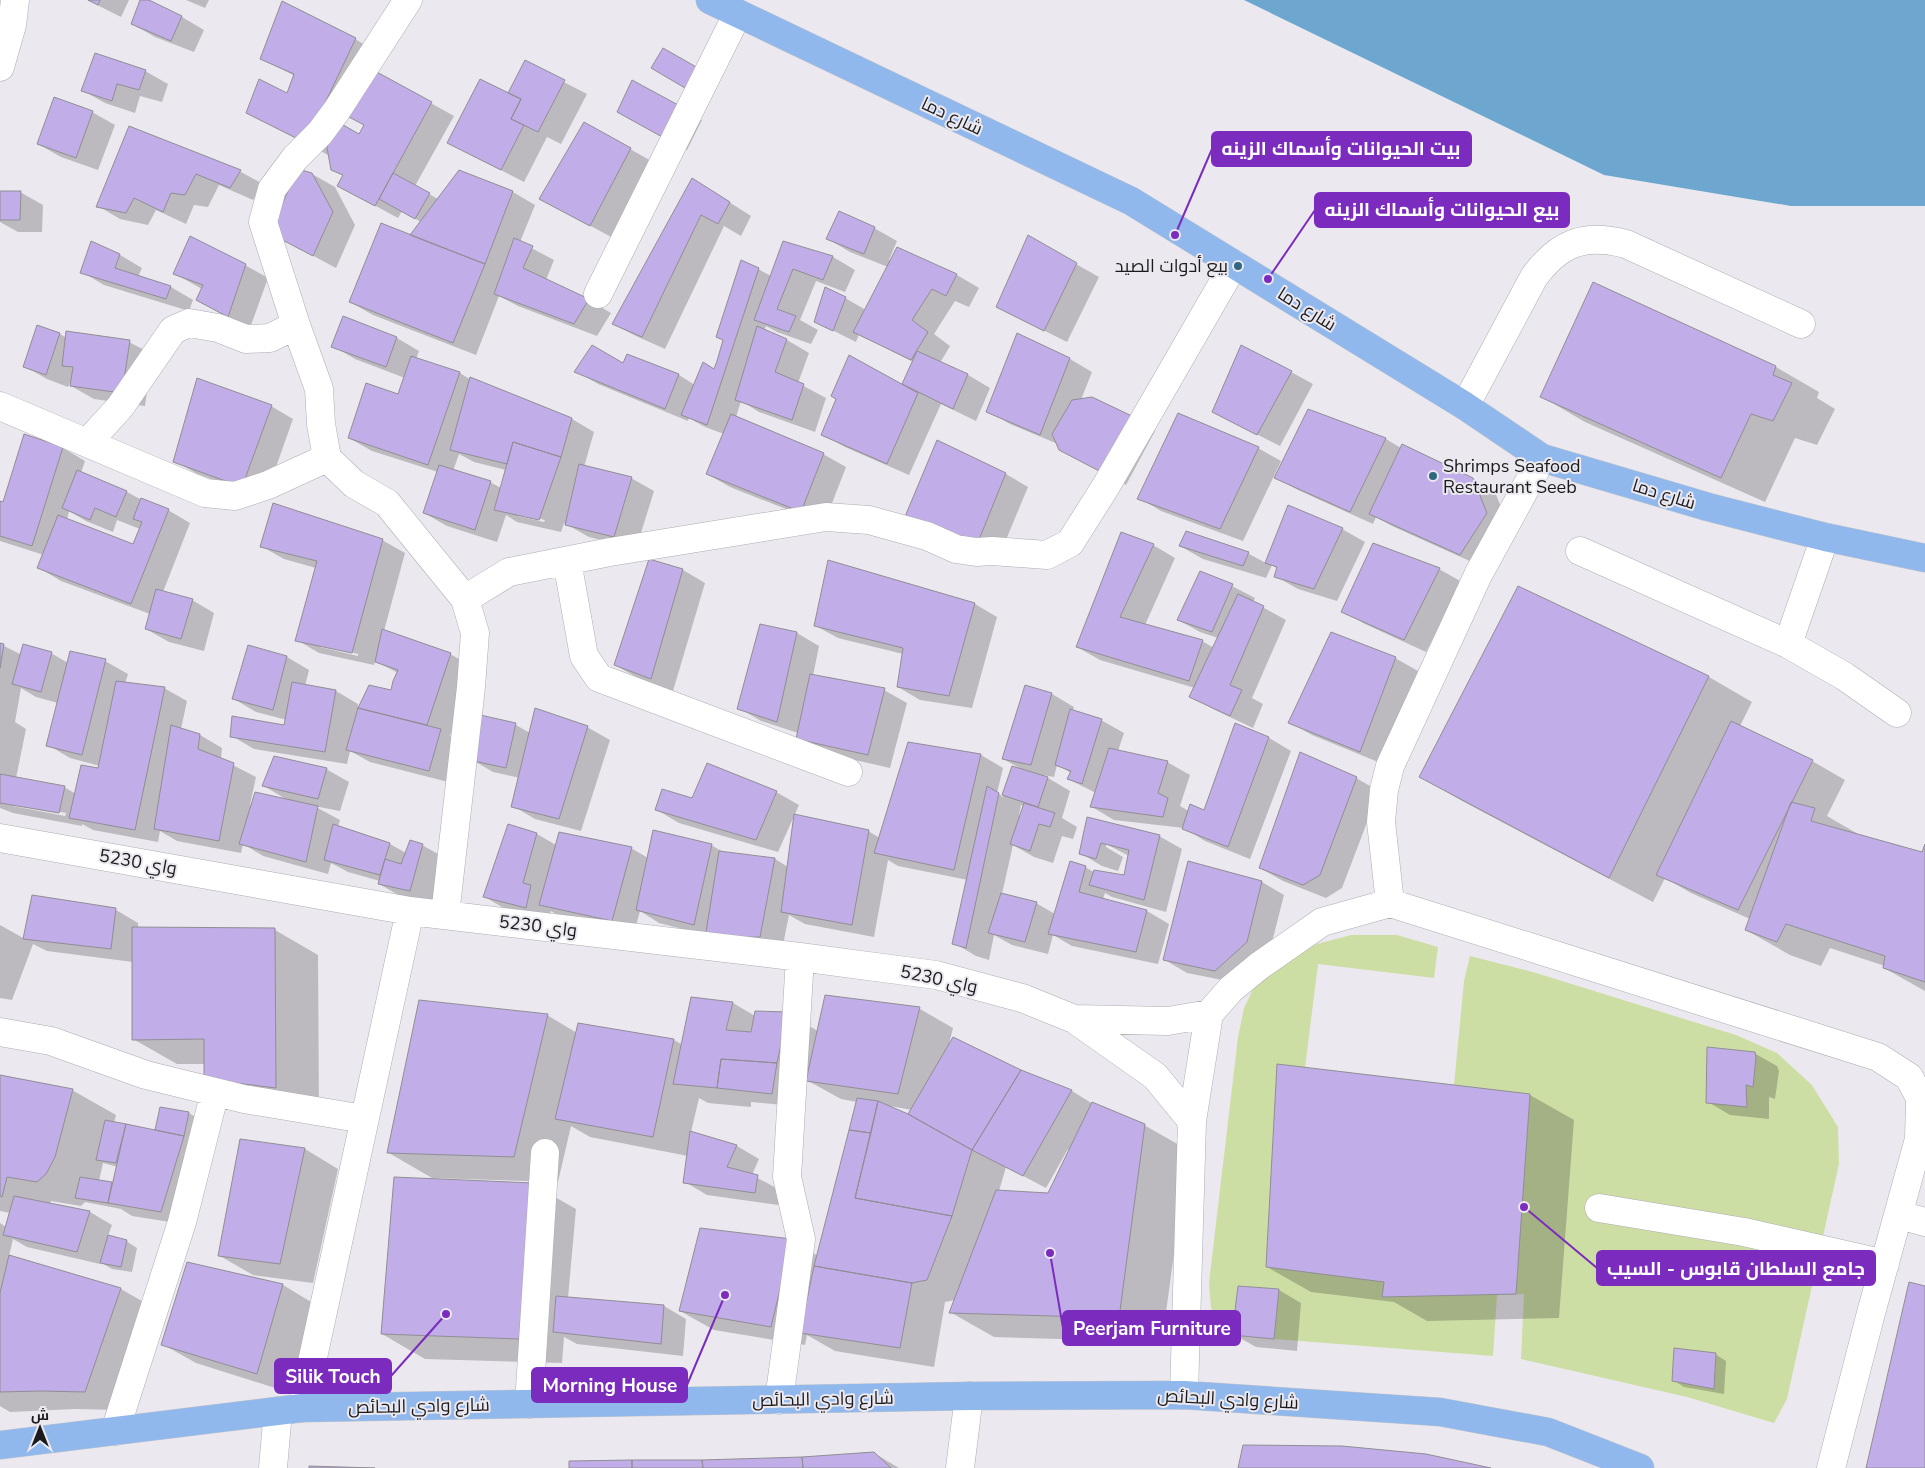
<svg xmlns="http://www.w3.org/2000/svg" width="1925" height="1468" font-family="'Nunito Sans',Cairo,sans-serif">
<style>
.green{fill:#cddea5}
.water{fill:#6da7cf}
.shadow{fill:#0003;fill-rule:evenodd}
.building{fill:#c1ade7;stroke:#908e94}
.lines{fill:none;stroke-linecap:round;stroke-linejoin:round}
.minor-casing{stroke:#adacb2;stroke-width:29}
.major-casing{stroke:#c8c8c9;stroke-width:29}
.minor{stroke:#fff;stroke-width:28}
.major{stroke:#90b8ed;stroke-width:28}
.poi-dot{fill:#2f6881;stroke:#ebe9ef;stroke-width:2}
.labels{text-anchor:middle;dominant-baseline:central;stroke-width:4;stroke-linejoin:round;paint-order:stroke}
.street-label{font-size:18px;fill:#1b1b1d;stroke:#ebe9ef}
.poi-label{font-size:18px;fill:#1b1b1d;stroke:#ebe9ef;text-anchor:end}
.leader{fill:none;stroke:#7b2cbf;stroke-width:2}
.callout-dot{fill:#7b2cbf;stroke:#ebe9ef;stroke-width:2}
.callout{fill:#7b2cbf;stroke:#7b2cbf;stroke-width:2}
.callout-label{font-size:19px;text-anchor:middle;font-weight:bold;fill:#fff}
</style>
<rect width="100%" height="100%" fill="#ebe9ef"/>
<path class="green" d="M1351 935H1397L1438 947 1434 978 1318 964 1305 1068 1454 1085 1464 981 1470 956 1533 972 1736 1035 1777 1053 1812 1085 1838 1127 1839 1164 1787 1399 1774 1423 1687 1397 1521 1359 1524 1294 1497 1295 1493 1356 1274 1339 1279 1289 1238 1286 1232 1335 1211 1308 1209 1283 1238 1037 1244 1008 1257 981 1298 949Z"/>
<path class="water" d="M1244 0H1925V206H1791L1604 175Z"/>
<path class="shadow" d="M87 0H129L121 17Z
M142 0H146L182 17 204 30 194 52 155 37 132 24Z
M186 0H209L205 8Z
M355 39 377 52 342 126 360 136 366 125 375 72 454 116 415 186 438 199 513 192 535 205 520 242 554 260 546 280 589 300 611 313 597 336 518 306 499 296 476 355 373 315 350 302 411 236 421 222 402 211 398 218 361 198 343 176 332 170 330 156 247 113 288 95 295 76 261 59Z
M525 62 587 94 561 144 547 137 524 182 471 155 509 94Z
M145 71 168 84 162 102 140 96 135 113 105 103 82 90Z
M679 108 702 120 687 150 641 125Z
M92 112 115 125 98 170 61 157 38 144Z
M584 123 653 162 613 238 563 211Z
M130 127 241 172 263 184 253 200 219 185 208 207 194 205 186 224 156 210 148 225 120 219 98 206Z
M312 174 335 187 355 225 336 268 293 245Z
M0 192H20L43 205 42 232H18L0 222Z
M715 193 751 216 741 236 724 226 665 349 636 336 613 324Z
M874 228 897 241 889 260 891 261 897 249 957 275 979 288 969 307 955 301 934 334 950 346 940 363 968 375 990 388 976 421 941 404 909 475 845 447 822 434 902 386 913 362 859 334 856 342 816 322 845 298 866 310 888 267 850 252 828 239Z
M1028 237 1099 277 1067 342 997 307Z
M784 242 833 257 855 270 845 292 816 281 800 320 818 330 811 344 777 332 766 326 764 331 787 340 809 353 798 383 826 398 815 432 759 412 741 401 736 417 823 454 846 467 824 524 730 487 707 474 724 434 705 427 689 418 688 421 598 384 576 371 623 364 627 355 679 375 695 385 715 370 758 269 771 276Z
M120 255 142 268 138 277 171 287 193 300 189 311 104 285 82 272Z
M245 265 268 278 250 328 220 313 202 289 175 274Z
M1594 284 1776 367 1819 392 1817 398 1835 409 1817 445 1795 438 1765 502 1585 422 1542 397Z
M344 318 397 338 419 351 416 359 460 373 471 380 572 419 594 432 584 467 631 478 654 491 636 549 589 537 564 523 561 532 517 522 506 515 497 542 447 526 424 513 438 472 372 451 349 438 399 396 405 378 355 359 333 346ZM459 454 474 462 506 470 501 488 490 482 453 471ZM518 514 545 520 544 522 518 516Z
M60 334 67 338 129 342 152 354 145 406 94 399 71 386 72 378 68 387 47 379 24 366Z
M1070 359 1092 372 1081 400 1133 418 1155 431 1126 485 1083 462 1058 444 1010 424 988 411Z
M1291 372 1313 384 1280 446 1213 412Z
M271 406 293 419 265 498 197 474 175 461Z
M1308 410 1386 439 1401 448 1472 479 1495 492 1509 527 1483 567 1392 526 1376 517 1373 524 1298 490 1276 478Z
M25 436 63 448 85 461 81 473 127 492 142 500 168 510 190 523 163 592 192 600 214 613 204 651 169 642 146 629 150 614 61 581 39 568 44 555 0 541V503L4 504ZM69 511 86 521 113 532 117 520 140 529 134 546 67 520Z
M938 442 1006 474 1028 487 998 559 928 531Z
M1258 448 1281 461 1243 541 1161 511 1139 498Z
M1289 507 1342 529 1365 542 1337 601 1298 589 1275 576 1278 569 1272 565 1266 578 1203 559 1180 546 1187 533 1249 554 1266 563Z
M382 540 405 553 384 631 450 654 473 667 450 736 463 743 452 783 370 762 350 751 347 764 254 749 232 736 285 727 287 720 256 712 234 699 287 657 309 670 305 686 336 691 358 704V711L370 686 392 692 398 673 375 661 374 665 319 653 297 640 316 568 284 559 261 546ZM320 645 358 654V656L320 647Z
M1153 545 1175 558 1145 625 1202 641 1214 648 1218 638 1200 632 1178 620 1232 586 1255 598 1253 602 1286 620 1252 698 1263 704 1253 728 1213 709 1190 696 1195 688 1100 660 1077 647Z
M650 561 683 570 705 583 673 691 638 678 615 665Z
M1439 569 1462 582 1426 652 1365 624 1343 611Z
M1518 588 1709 677 1752 702 1740 726 1812 761 1845 780 1827 816 1858 834 1923 854 1925 848V991L1884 968 1885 966 1830 948 1821 966 1790 955 1746 930 1750 919 1691 893 1665 878 1653 902 1464 802 1421 777Z
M975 604 997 617 972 708 920 700 898 687 903 654 838 638 816 626Z
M761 626 797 633 819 646 813 676 884 690 907 703 890 768 820 752 797 739 798 733 761 721 739 708Z
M0 644 22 655 51 653 68 663 105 661 128 674 125 684 164 688 187 701 181 729 200 735 222 748 221 759 256 777 250 805 289 801 264 786 326 769 349 782 340 811 314 806 340 820 338 827 390 844 406 853 422 845 445 858 432 903 402 897 379 884 380 881 348 872 331 863 328 874 263 856 243 844 241 853 177 841 160 831 158 842 93 830 82 824V826L13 813 0 808ZM21 688 36 697 58 703 48 745 70 758 100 766 99 769 76 794 64 787 16 778 26 729 15 722ZM13 804 66 813 65 816 13 806Z
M1395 658 1418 671 1383 764 1312 735 1289 722Z
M1026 687 1052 694 1074 707 1073 711 1101 720 1124 733 1118 751 1167 762 1190 775 1180 806 1189 811H1205L1236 725 1269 738 1291 751 1250 859 1205 841 1184 828 1114 820 1092 807 1096 793 1068 779 1071 773 1057 765 1054 777 1043 775 1070 791 1062 818 1077 827 1073 839 1062 836 1053 863 1034 857 1013 845 1002 894 1036 903 1055 914 1085 867 1094 872 1125 876 1129 856 1106 844V847L1123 857 1118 871 1102 866 1080 853 1088 818 1159 836 1182 849 1166 912 1112 897 1105 893 1103 899 1147 911 1169 924 1158 964 1072 946 1053 935 1048 954 1012 945 994 935 989 960 976 956 954 943 968 880 898 866 888 860 874 937 805 924 789 915 782 950 706 935 659 923 640 911 634 933 563 918 551 911 548 920 507 910 485 897 537 834 556 845 631 848 648 858 711 845 725 853 775 859 788 867 868 831 880 838 909 743 981 755 1003 768 997 793 1003 797 1013 767 1020 768 1003 759ZM1021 805 1024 806 1021 816 1019 815Z
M481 716 516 725 530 733 587 727 610 740 581 831 535 819 513 806 520 778 493 772 471 759Z
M1356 778 1379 791 1342 888 1326 898 1283 881 1260 868Z
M776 792 799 805 778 852 679 823 657 810 693 799Z
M1189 863 1262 882 1284 895 1269 954 1238 983 1187 973 1165 960Z
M33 897 116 910 138 923V928L275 930 318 955 319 1113 248 1103 205 1064H177L133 1039V962L47 951 33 944 12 1000 0 998V925L25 939Z
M826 996 920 1009 953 1028 949 1044 1072 1091 1093 1104 1144 1125 1188 1150 1162 1342 994 1337 950 1312 955 1300 945 1302 934 1367 835 1351 807 1335 805 1345 714 1330 680 1311 792 1240 818 1256 857 1102 841 1099 810 1082 799 1081 794 1106 751 1102V1107L708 1103 699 1098 691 1132 737 1146 759 1159 752 1175 780 1190 778 1205 707 1195 685 1182 688 1156 590 1137 571 1126 558 1182 432 1178 389 1153 547 1015 577 1033 579 1024 674 1040 683 1045 733 1003 755 1016 788 1014 818 1031ZM890 1106 912 1110 909 1115ZM1068 1149 1070 1150 1049 1194 999 1191 1006 1167 1046 1188Z
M1754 1053 1777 1066 1779 1071 1775 1099 1769 1097V1119L1730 1115 1708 1102Z
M1278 1066 1530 1095 1574 1120 1559 1318 1427 1321 1394 1302 1311 1292 1267 1267Z
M0 1076 72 1090 116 1115 114 1123 156 1131 161 1109 189 1113 200 1120 183 1224 132 1216 121 1209 85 1202 81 1206 51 1201 50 1204 90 1212 112 1225 108 1236 126 1241 137 1248 132 1272 112 1269 100 1262V1264L27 1247 13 1239 9 1256 121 1289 154 1308 119 1410 75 1409 10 1412 0 1406V1223L6 1227 10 1213 0 1211ZM103 1163 118 1167 114 1184 99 1181Z
M241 1140 305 1149 338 1169 313 1283 253 1275 220 1256Z
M532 1184 576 1209 568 1298 664 1306 686 1319 683 1356 577 1344 564 1337 562 1363 425 1359 382 1334Z
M188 1263 283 1285 316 1305 291 1393 196 1363 162 1344Z
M1279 1290 1301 1303 1297 1351 1256 1347 1233 1334Z
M1715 1354 1726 1361 1724 1394 1684 1387 1673 1380Z
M874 1453 899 1468H571L803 1458Z"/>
<path class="building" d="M88 0H100L98 5Z
M140 0H149L182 16 171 41 131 24Z
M282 1 356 38 306 143 246 113 259 79 287 93 294 74 260 59Z
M663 48 698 68 685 88 651 68Z
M95 53 146 70 139 90 117 84 112 101 81 91Z
M525 60 565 80 538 132 511 119 521 99 508 93Z
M375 71 432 102 375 206 337 186 343 175 331 170 326 142 338 122 359 134 364 125 349 117Z
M480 79 521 99 511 119 524 125 501 170 447 143Z
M632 80 680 106 664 138 617 112Z
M54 97 93 111 76 158 37 144Z
M584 122 631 148 590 226 539 199Z
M129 126 241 170 230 188 196 174 185 195 171 193 163 212 134 198 126 213 96 207Z
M298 169 312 173 333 212 313 256 269 233Z
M459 170 513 191 485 264 410 235Z
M393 173 430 193 415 219 379 199Z
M692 178 730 202 718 224 701 215 642 337 612 324Z
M0 191H21L20 220H0Z
M839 211 875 227 864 254 826 239Z
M381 223 485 264 453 343 349 302Z
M1028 235 1077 263 1044 331 996 307Z
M190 236 246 264 228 317 196 300 203 285 173 274Z
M514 238 533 246 523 268 589 299 574 324 494 294Z
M91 241 120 254 115 268 171 286 166 299 80 273Z
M783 241 833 256 823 280 793 269 777 309 796 316 789 332 754 320Z
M897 247 957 274 946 296 932 289 912 320 928 332 911 360 853 332Z
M741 260 759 268 707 425 681 415 703 362 714 369 717 361 723 340 716 337Z
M1593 282 1776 366 1773 375 1792 383 1773 421 1751 414 1721 478 1540 397Z
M825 287 846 297 833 331 814 322Z
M343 316 397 337 386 367 331 347Z
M37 325 60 333 46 375 23 367Z
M757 326 787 339 775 372 804 384 792 420 735 400Z
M66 331 130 340 122 393 70 386 73 367 62 366Z
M1017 333 1070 358 1040 435 986 412Z
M592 345 623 363 627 354 679 374 665 409 574 372Z
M1241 345 1292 371 1257 435 1212 412Z
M917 351 968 374 953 409 902 384Z
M849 355 918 393 887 464 821 435 836 399 831 396Z
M411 356 460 372 428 465 348 438 366 383 398 394Z
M470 377 572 418 561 457 513 442 507 464 450 450Z
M197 378 272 405 242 487 173 462Z
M1092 397 1134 417 1103 473 1059 450 1052 434 1072 400Z
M1308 409 1386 438 1350 512 1274 478Z
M1178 413 1259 447 1220 529 1137 499Z
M731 414 824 453 801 512 706 474Z
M24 434 63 447 32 546 0 536V501L3 502Z
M937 440 1006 473 976 547 904 519Z
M513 442 561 457 539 520 494 510Z
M1402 444 1473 478 1487 513 1460 555 1369 514Z
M579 464 632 477 614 537 565 525Z
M439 465 491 481 475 530 423 513Z
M77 470 127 491 116 517 95 508 90 520 62 508Z
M141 498 169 509 131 604 37 568 58 515 133 544 142 522 133 519Z
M273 503 383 539 352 653 295 641 317 561 260 547Z
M1288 505 1343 528 1314 589 1274 577 1277 567 1265 563Z
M1186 531 1249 552 1243 566 1179 546Z
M1121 532 1154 544 1120 617 1203 640 1189 681 1076 647Z
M1373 543 1440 568 1404 640 1341 612Z
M649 559 683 569 651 679 614 665Z
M828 560 975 603 949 696 897 687 903 648 814 626Z
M1200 571 1233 584 1212 632 1177 620Z
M1518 586 1709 676 1609 878 1419 777Z
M156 589 193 599 181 639 145 629Z
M1238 594 1264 606 1230 685 1242 690 1230 716 1189 697Z
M760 624 797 632 777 722 737 709Z
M382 629 451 653 427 725 358 708 369 685 391 690 393 681 398 670 375 662Z
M1331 632 1396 657 1360 752 1288 723Z
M0 643 4 644 0 668Z
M23 644 52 652 41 692 12 684Z
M248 645 287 656 273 710 232 699Z
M70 651 106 659 82 755 46 746Z
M810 674 885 688 868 755 796 739Z
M116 681 165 687 135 830 69 818 81 765 98 768Z
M292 682 336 690 325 752 230 737 232 716 284 725Z
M1025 685 1052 693 1031 765 1002 759Z
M358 708 441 729 429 771 346 750Z
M535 708 588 726 559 819 511 807Z
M1070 709 1102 719 1082 784 1067 779 1071 771 1055 765Z
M480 715 516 723 506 768 469 760Z
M1731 721 1813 760 1738 910 1656 875Z
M1235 723 1269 737 1228 847 1182 829 1190 804 1204 810Z
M171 725 200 734 198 749 234 763 219 841 154 829Z
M908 742 981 754 954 870 874 853Z
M1109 748 1168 761 1158 793 1168 798 1163 817 1090 807Z
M1300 752 1357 777 1320 875 1303 885 1259 868Z
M274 756 327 768 318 799 262 786Z
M707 763 777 791 756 840 655 810 662 789 692 798Z
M1012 766 1048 777 1038 807 1002 795Z
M0 774 65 786 59 813 0 803Z
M987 786 999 793 966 948 952 944Z
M255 792 318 806 306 862 239 844Z
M1791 802 1815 808 1811 821 1922 852 1925 844V982L1883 968 1885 956 1786 924 1777 942 1745 930Z
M1024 803 1055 813 1050 827 1039 824 1030 851 1010 844Z
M794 814 869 830 852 925 781 912Z
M1087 817 1160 835 1144 900 1089 885 1094 870 1124 875 1129 850 1101 843 1096 859 1079 854Z
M333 824 390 843 380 875 324 860Z
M508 824 537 833 523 883 531 885 526 908 483 897Z
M653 830 712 844 694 925 636 910Z
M559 832 632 847 612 921 539 905Z
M410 840 423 844 410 891 378 884 385 859 401 864Z
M719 851 775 858 760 937 705 938Z
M1070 861 1086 866 1079 892 1147 910 1136 952 1048 934Z
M1188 861 1262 881 1247 942 1215 971 1163 960Z
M1001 893 1037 902 1025 942 988 933Z
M32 895 116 908 111 949 23 939Z
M132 927 275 928 276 1088 204 1079V1039L132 1040Z
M825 995 920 1007 898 1094 806 1081Z
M691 997 733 1002 726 1030 751 1032 755 1011 788 1012 777 1063 721 1059 717 1088 673 1084Z
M419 1000 548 1014 514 1157 387 1153Z
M578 1023 674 1039 653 1137 555 1119Z
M953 1037 1021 1070 972 1150 908 1114Z
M1707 1047 1755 1052 1756 1057 1753 1087 1746 1085 1747 1107 1706 1103Z
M721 1059 777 1063 772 1094 717 1088Z
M1277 1064 1530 1094 1516 1294 1382 1297 1384 1282 1266 1267Z
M1021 1070 1072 1090 1023 1176 972 1150Z
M0 1075 73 1089 55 1157 46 1174 37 1182 7 1177 2 1197 0 1196Z
M857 1098 878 1101 871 1133 849 1130Z
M878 1101 908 1114 972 1150 952 1216 855 1198Z
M1092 1102 1145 1124 1119 1318 949 1313 996 1190 1048 1193Z
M160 1107 189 1112 184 1136 155 1130Z
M105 1120 126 1124 116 1163 96 1160Z
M126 1124 184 1136 161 1212 108 1203Z
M849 1130 871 1133 855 1198 952 1216 927 1280 912 1283 814 1266Z
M690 1131 737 1145 727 1167 758 1175 755 1193 683 1183Z
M240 1139 305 1148 280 1264 218 1256Z
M80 1177 112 1182 108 1203 75 1198Z
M394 1177 533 1183 519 1339 381 1334Z
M14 1196 90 1211 77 1252 3 1235Z
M700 1228 792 1239 771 1327 679 1311Z
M108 1235 127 1240 121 1267 100 1263Z
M9 1255 121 1288 85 1392 41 1391 0 1392V1293Z
M187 1262 283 1284 257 1374 161 1345Z
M814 1266 912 1283 900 1348 800 1333Z
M1909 1282 1925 1286V1468H1866Z
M1238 1286 1279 1289 1274 1339 1232 1335Z
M556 1296 664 1305 661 1344 553 1332Z
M1674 1348 1716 1353 1714 1389 1672 1381Z
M1243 1445 1342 1446 1426 1454 1491 1468H1238Z
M874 1452 891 1468H803L802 1457Z
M802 1457 803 1468H703L702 1460Z
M632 1460V1468H569V1461Z
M632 1460H702L703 1468H632Z
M309 1466 375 1468H309Z"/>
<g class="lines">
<defs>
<path id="minor" d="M408 0 337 110 320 133 295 158 272 189 263 222 296 325 319 389 321 424 327 458 354 484 387 503 465 599 475 633 471 687 445 915
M0 67 12 25 15 0
M598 294 737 15
M0 406 205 493 235 496 268 485 327 458
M1465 406 1534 277C1559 243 1584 233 1626 244L1801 324
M87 443 120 407 173 330 189 323 218 328 246 339 270 338 296 325
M1825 537 1788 644 1844 676 1897 713
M1580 551 1788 644
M567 561 584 656 599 678 848 772
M465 599 509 572 610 552 826 517 869 520 927 536 956 549 976 552 992 551 1047 555 1070 543 1106 486 1234 264
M0 838 410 911 800 957 936 975 1022 998 1074 1019 1155 1076 1192 1121
M1390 903 1381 822 1384 790 1390 766 1478 575 1542 458
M1075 1019 1168 1021 1209 1014
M0 1032 51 1041 146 1075 244 1099 364 1119
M1599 1208 1744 1232 1885 1264
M1899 1215 1925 1222
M1184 1395 1192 1121 1209 1014 1231 989 1259 966 1322 922 1390 903 1878 1057 1909 1077 1920 1098 1919 1139 1871 1313 1831 1468
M779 1400 801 1239 787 1177 800 957
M529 1404 545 1153
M302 1408 410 911
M115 1431 182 1222 215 1092
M273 1468 278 1411
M960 1468 969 1396"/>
<path id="major" d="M710 0 1131 201 1465 406 1542 458 1708 507 1825 537 1925 558
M0 1445 302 1408 969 1396 1184 1395 1440 1412 1548 1432 1640 1468"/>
</defs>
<use href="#minor" class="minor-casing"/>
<use href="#major" class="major-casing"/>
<use href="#minor" class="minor"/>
<use href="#major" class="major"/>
</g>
<g class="poi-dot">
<circle cx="1238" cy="266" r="5"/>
<circle cx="1433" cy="476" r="5"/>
</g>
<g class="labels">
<g class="street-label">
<text transform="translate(952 116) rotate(25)">شارع دما</text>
<text transform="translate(1307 309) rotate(32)">شارع دما</text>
<text transform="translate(1664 494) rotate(17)">شارع دما</text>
<text transform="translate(138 862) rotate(10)">واي 5230</text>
<text transform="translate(538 926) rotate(7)">واي 5230</text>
<text transform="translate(939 979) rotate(12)">واي 5230</text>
<text transform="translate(823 1399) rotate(-1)">شارع وادي البحائص</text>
<text transform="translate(1228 1399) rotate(3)">شارع وادي البحائص</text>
<text transform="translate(419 1406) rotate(-1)">شارع وادي البحائص</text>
</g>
<g class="poi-label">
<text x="1228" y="266">بيع أدوات الصيد</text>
<text x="1443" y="466" text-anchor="start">Shrimps Seafood<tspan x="1443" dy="21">Restaurant Seeb</tspan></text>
</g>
</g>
<path class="leader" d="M1175 235L1212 149M1268 279L1315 210M1524 1207L1597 1268M1050 1253L1063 1328M446 1314L391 1376M725 1295L687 1385"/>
<g class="callout-dot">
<circle cx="1175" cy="235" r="5"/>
<circle cx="1268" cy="279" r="5"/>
<circle cx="1524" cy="1207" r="5"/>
<circle cx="1050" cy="1253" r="5"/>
<circle cx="446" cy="1314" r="5"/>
<circle cx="725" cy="1295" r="5"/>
</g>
<g class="callout">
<rect x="1212" y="132" width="259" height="34" rx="5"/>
<rect x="1315" y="193" width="254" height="34" rx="5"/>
<rect x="1597" y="1251" width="278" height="34" rx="5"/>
<rect x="1063" y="1311" width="177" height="34" rx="5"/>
<rect x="275" y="1359" width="116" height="34" rx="5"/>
<rect x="532" y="1368" width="155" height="34" rx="5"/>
</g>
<g class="callout-label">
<text x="1341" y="155">بيت الحيوانات وأسماك الزينه</text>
<text x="1442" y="216">بيع الحيوانات وأسماك الزينه</text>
<text x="1736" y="1275">جامع السلطان قابوس - السيب</text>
<text x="1152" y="1335">Peerjam Furniture</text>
<text x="333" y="1383">Silik Touch</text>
<text x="610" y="1392">Morning House</text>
</g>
<g transform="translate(40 1428)" stroke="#ebe9ef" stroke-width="4" paint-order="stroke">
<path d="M0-4L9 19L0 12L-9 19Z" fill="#1b1b1d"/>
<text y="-8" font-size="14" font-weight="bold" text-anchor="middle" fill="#1b1b1d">ش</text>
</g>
</svg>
